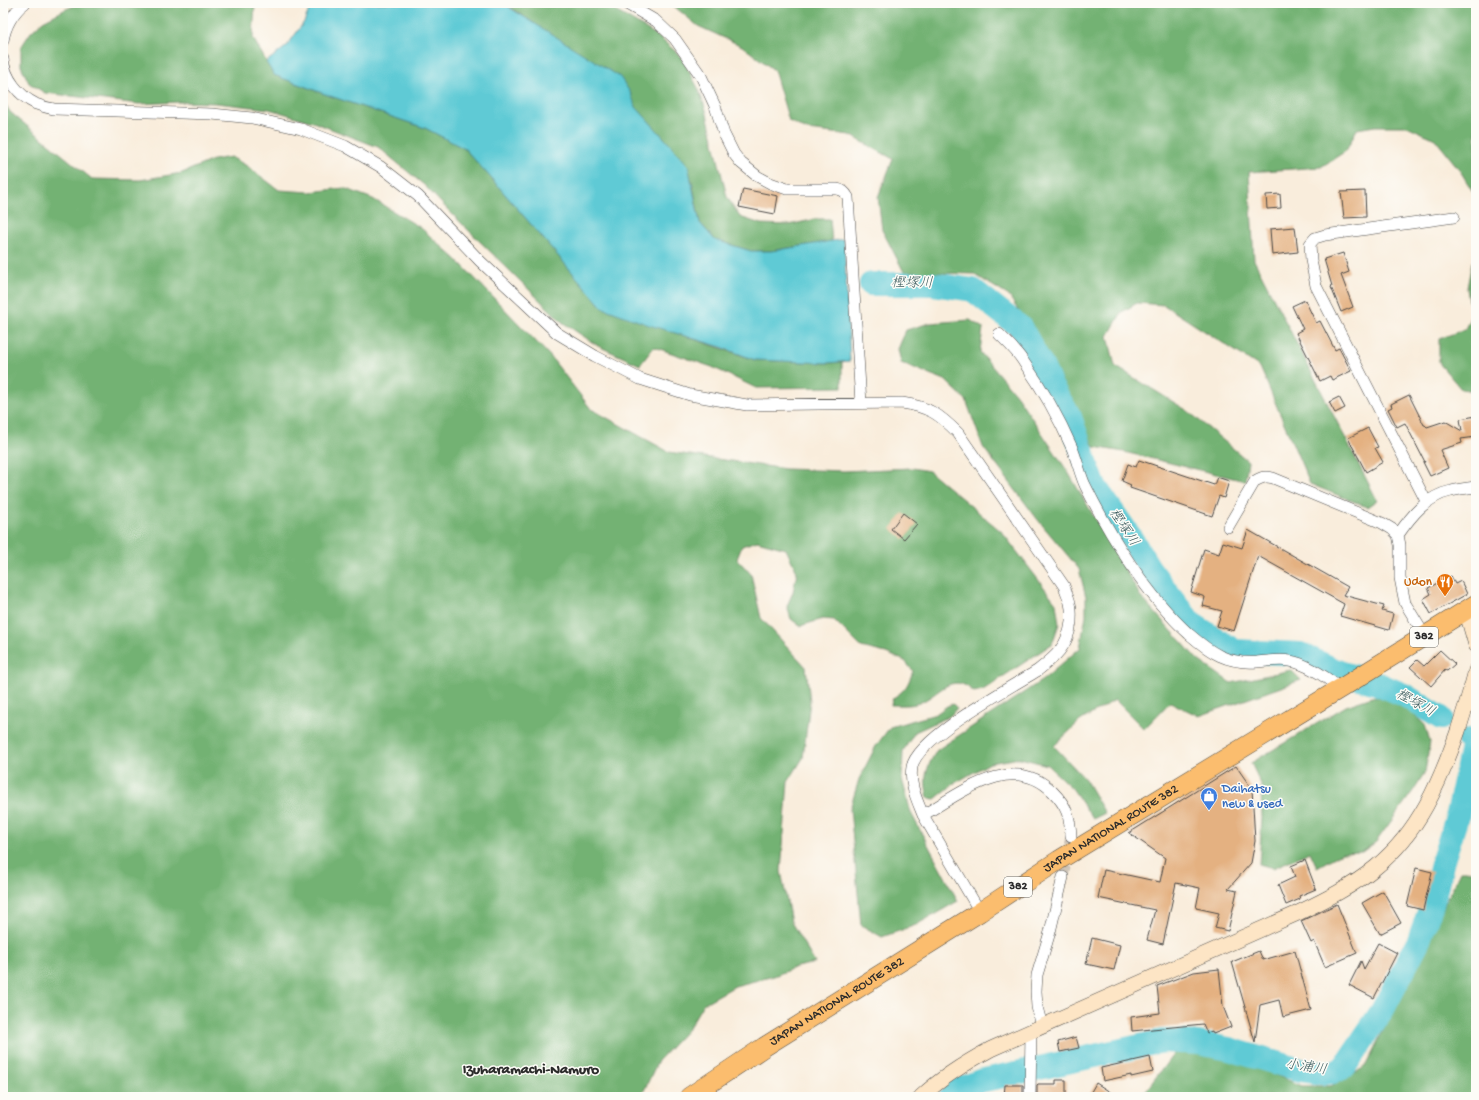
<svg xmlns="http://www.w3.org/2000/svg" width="1479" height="1100" font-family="'Gochi Hand','Klee One',sans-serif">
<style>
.forest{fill:#73b273;stroke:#4f6e4f}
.water{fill:#5ecad5;stroke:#447a80}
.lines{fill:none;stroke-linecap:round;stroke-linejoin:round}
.stream{stroke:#5ecad5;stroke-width:4}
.river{stroke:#5ecad5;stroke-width:24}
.building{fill:#e4b181}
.street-tunnel{stroke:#d0c6b9;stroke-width:11;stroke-dasharray:11 5.5;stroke-linecap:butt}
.street-casing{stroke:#4a4846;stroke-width:12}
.secondary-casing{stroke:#4a4846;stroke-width:16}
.highway-casing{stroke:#4a4846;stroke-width:20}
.street{stroke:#fff;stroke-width:11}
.secondary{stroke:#fde5c5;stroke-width:15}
.highway{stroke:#fbbd6e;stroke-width:19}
.labels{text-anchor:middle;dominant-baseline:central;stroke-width:3;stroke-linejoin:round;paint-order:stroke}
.shield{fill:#fdfcf7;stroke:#6a6a68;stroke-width:1}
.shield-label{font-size:12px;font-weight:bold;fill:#2b2b2b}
.food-label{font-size:13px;fill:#c56008;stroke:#fdfcf7;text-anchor:end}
.shop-label{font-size:13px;fill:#366cbe;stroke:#fdfcf7;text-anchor:start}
.street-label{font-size:13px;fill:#2b2b2b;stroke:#fdfcf7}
.water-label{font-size:14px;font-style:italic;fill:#3a5b5e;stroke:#fdfcf7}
.quarter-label{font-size:15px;font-weight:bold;fill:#2b2b2b;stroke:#fdfcf7}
</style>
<rect width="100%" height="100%" fill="#fdfcf7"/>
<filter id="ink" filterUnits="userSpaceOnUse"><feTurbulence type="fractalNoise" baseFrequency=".025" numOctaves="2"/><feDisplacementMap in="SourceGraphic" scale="8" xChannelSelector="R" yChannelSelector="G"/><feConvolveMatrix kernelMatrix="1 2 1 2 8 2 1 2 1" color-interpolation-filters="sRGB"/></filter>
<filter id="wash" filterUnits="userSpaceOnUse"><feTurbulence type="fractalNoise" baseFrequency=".012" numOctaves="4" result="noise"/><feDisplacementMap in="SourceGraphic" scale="16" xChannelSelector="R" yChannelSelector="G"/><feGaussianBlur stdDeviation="0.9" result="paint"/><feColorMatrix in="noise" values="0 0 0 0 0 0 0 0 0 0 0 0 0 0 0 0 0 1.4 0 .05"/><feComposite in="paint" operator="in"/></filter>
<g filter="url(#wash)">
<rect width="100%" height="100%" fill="#f9eddc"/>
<path class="forest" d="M82 3H255L253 38 274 75 330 96 425 128 465 149 491 178 603 308 755 360 828 363 842 362V387L756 388 712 367 654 347 640 365 598 346 562 322 454 216 424 185 378 147 313 122 269 109 216 103 180 102 139 104 45 93 29 83 21 66V47L31 32 43 21 66 9Z
M505 3H602L655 34 681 56 698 88 706 110 727 197 740 217 761 224 789 225 816 219H830L832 241 771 251H751L715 240 700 223 692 181 665 139 635 107 630 92Z
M670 3H1476V197L1459 169 1435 139 1407 126H1375L1357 129 1346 151 1321 167 1249 172 1254 260 1377 500 1367 507 1310 484 1260 367 1164 305 1137 303 1122 312 1108 336 1115 366 1188 411 1248 461 1245 481 1124 452 1094 447 1054 366 1009 296 974 274 904 272 882 230 878 197 893 159 850 135 807 130 789 121 774 70 742 46 698 26Z
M3 100 10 112 92 179 140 180 182 173 213 160 231 157 247 166 279 190 310 192 344 188 373 199 421 228 458 261 550 356 591 409 669 452 786 469 844 471 912 468 929 471 1002 532 1056 603 1059 624 1052 644 983 690 974 692C951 670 940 695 919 703 912 706 899 705 891 705L893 698C906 690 908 685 913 671L905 661 886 653 861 647 834 620 823 619 800 626 791 619 787 606 793 592 797 572 786 549 757 541 742 546 737 559 751 574 761 618 806 667 810 701 803 758 788 782 781 871 791 922 815 963 796 967 774 976 735 986 703 1004 688 1029 658 1061 641 1097H3Z
M1476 261V391L1461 389 1439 363V339L1465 329 1471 316 1467 288 1472 262Z
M970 320 983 328 980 352 1017 396 1068 472 1141 597 1198 660 1231 683 1291 670 1301 680 1199 716 1170 702 1144 729 1115 700 1080 721 1054 746 1085 779 1105 813 1093 819 1072 788 1047 765 1020 758 990 763 955 783 935 799 928 798C923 777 926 768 937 750L1044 679 1080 648 1086 615V597L1079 569 1038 520 983 447 966 400 945 380 901 363 898 349 906 330 930 323Z
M1375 696 1400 702 1425 725 1430 742 1425 772 1413 791 1376 842 1362 852 1342 853 1317 867 1310 852 1273 868 1259 864 1262 818 1261 784 1251 763 1346 706Z
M953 704 957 708 950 716 915 732 903 751 902 779 911 813 958 901 916 925 882 937 861 925 850 809 859 779 876 746 890 727 936 714 947 706Z
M1460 871H1476V1097H1141L1175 1052H1194L1242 1061 1302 1086H1331L1365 1067 1420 957Z"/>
<path class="water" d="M312 3H505L510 8 620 77 630 92 636 107 665 139 688 165 700 223 715 240 751 251H771L844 239 850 361 828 363 755 360 721 347 649 325 603 308 491 178 465 149 425 128 330 96 274 75 266 62 287 46 304 22Z"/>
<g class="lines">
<path class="stream" d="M1473 743 1476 735"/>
<path class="river" d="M871 284H932L973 290 1021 328 1042 366 1051 386 1070 417 1094 485 1129 535 1149 568 1191 623 1235 651 1300 654 1339 672 1376 683 1404 695 1441 718
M951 1097 958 1090 980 1081 1163 1041 1198 1043 1229 1049 1300 1070 1320 1073 1334 1072 1345 1066 1382 1011 1419 940 1433 901 1443 860 1458 814 1473 743 1469 740"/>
</g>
<g id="blocks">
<path class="building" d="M743 189 778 196 775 214 739 207Z
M1365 191 1366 217 1344 218 1341 192Z
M1280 194 1281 208 1267 209 1266 195Z
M1295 227 1298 252 1272 255 1270 229Z
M1343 253 1349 272 1341 275 1353 307 1341 312 1331 287 1332 286 1324 259Z
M1305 300 1316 323 1320 321 1335 350 1339 348 1351 371 1332 380 1330 376 1320 381 1296 333 1303 329 1292 306Z
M1409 395 1424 425H1425L1427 427 1445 421 1462 431 1460 419 1476 416V437L1461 439 1462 443 1440 450 1448 468 1430 476 1423 462H1425L1405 423 1397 427 1388 409 1392 407 1391 404Z
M1339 397 1345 408 1335 413 1329 402Z
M1368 428 1378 447 1375 448 1383 462 1366 472 1348 438Z
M1139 460 1214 485 1217 477 1229 481 1224 498 1219 496 1212 516 1130 488 1131 485 1122 481 1128 464 1136 467Z
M903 513 917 524 904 539 891 529Z
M1248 530 1348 587 1343 595 1384 606 1382 611 1393 614 1389 630 1340 616 1344 604 1258 556 1234 631 1217 626 1222 611 1203 606 1205 597 1191 592 1204 549 1219 554 1223 542 1242 548Z
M1451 576 1455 584 1461 581 1467 594 1431 614 1423 599 1431 594 1428 588Z
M1440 650 1455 664 1447 671 1445 670 1431 686 1410 667 1417 660 1424 666Z
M1236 766 1252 789 1255 841 1251 863 1228 889 1237 891 1228 931 1215 928 1219 913 1196 908 1200 888 1176 883 1163 944 1147 940 1155 910 1098 898 1104 870 1160 882 1165 858 1129 833Z
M1305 860 1316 889 1299 896 1300 899 1286 905 1278 885 1295 877 1291 866Z
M1416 868 1432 872 1423 910 1407 906Z
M1383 891 1401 923 1380 934 1362 903Z
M1337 904 1357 953 1325 967 1314 941 1311 943 1301 921Z
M1092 938 1120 945 1114 970 1086 964Z
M1378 943 1397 953 1374 998 1349 985 1361 961 1364 969Z
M1259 951 1263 960 1295 951 1311 1010 1283 1017 1279 1000 1260 1005 1255 1042 1232 962Z
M1219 969 1223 1006 1231 1027 1213 1034 1212 1031 1207 1033 1203 1024 1132 1031 1131 1017 1160 1013 1157 986 1194 972Z
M1076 1037 1079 1048 1060 1052 1058 1042Z
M1150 1057 1153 1072 1131 1077V1075L1103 1081 1101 1068Z
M1056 1080H1066V1097H1037V1085L1038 1084H1056Z
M1096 1083 1118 1097H1088Z
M1005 1085H1023V1097H1004Z"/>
</g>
</g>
<g filter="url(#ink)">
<use href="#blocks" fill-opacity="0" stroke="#4a4846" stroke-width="1"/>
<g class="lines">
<path class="street-tunnel" d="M1063 877 1071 836"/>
<defs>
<path id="street" d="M625 3 656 21 675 39 701 76 715 106 724 134 734 154 741 163 757 176 770 183 787 189H837C843 190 845 192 848 197L861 403
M3 41C5 27 13 12 25 3
M3 59C5 78 19 96 36 104 41 106 48 108 54 109L212 114 252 118 301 129 345 146 381 167 418 196 480 261 557 333 595 356 640 379 690 395 747 405 902 403C929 407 939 414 958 433L1064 586C1066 592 1069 598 1070 603 1072 610 1071 616 1071 622 1068 647 1055 657 1037 671 1009 688 917 738 912 767 909 784 917 800 923 815L980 912
M999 334C1007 342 1017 351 1023 361 1042 388 1059 418 1072 448 1077 460 1080 474 1085 485 1110 536 1147 596 1189 634 1211 653 1227 664 1257 662 1267 661 1280 659 1290 661 1308 664 1326 677 1340 688
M1427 503 1316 286 1311 260 1310 244 1315 238 1325 235 1454 217
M1228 527 1255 481C1262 477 1265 476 1273 478L1382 523 1392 529 1398 535 1400 545V578L1405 603 1425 636
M1398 535C1411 516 1427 496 1451 491 1459 489 1468 488 1476 487
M923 815C961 793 1013 751 1053 792 1067 806 1070 817 1071 836
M1042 1026 1037 1007 1036 991 1037 975 1050 932 1063 877
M1030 1097 1031 1031"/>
<path id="secondary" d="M1466 610 1476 645
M921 1097C942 1077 965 1063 991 1049L1298 913C1325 900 1353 886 1376 867 1419 832 1440 782 1458 731 1464 711 1471 691 1476 670"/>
<g id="highway">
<path id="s1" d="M689 1097 764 1047 980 912 1059 860 1351 682 1476 604"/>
</g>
</defs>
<use href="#street" class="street-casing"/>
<use href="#secondary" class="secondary-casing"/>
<use href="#highway" class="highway-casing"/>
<use href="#street" class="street"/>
<use href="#secondary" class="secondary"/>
<use href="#highway" class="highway"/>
</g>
</g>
<defs>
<symbol id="restaurant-pin" viewBox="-11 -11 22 30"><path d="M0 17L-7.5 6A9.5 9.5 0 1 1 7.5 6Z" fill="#e8710a" stroke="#fdfcf7"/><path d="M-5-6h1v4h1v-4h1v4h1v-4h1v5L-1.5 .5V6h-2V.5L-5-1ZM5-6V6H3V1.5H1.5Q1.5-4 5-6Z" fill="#fff"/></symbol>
<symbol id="shop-pin" viewBox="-11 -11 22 30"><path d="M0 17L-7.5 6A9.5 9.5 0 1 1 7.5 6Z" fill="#3f7fe0" stroke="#fdfcf7"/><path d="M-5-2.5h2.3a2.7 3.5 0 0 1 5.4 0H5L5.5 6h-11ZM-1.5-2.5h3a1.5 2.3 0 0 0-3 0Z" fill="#fff"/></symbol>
</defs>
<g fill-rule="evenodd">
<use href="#restaurant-pin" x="1435" y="572" width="20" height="27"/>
<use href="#shop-pin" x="1199" y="786" width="20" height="27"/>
</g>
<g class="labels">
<g class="shield">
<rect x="1410" y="627" width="28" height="20" rx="3"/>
<rect x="1004" y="877" width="28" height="20" rx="3"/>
</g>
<g class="shield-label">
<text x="1424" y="637">382</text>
<text x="1018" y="887">382</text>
</g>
<g class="food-label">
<text x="1432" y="582">Udon</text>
</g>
<g class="shop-label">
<text x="1222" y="789">Daihatsu<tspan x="1222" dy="15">new &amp; used</tspan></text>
</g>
<g class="street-label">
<text stroke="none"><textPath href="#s1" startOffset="500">JAPAN NATIONAL ROUTE 382</textPath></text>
<text stroke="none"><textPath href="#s1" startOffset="176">JAPAN NATIONAL ROUTE 382</textPath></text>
</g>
<g class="water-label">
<text transform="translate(912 284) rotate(1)">樫塚川</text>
<text transform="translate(1123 528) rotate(56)">樫塚川</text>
<text transform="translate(1415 704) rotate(29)">樫塚川</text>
<text transform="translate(1306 1068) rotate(9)">小浦川</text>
</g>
<g class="quarter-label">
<text x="531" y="1070">Izuharamachi-Namuro</text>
</g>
</g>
<rect width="1479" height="1100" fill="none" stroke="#fdfcf7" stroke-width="16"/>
</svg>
